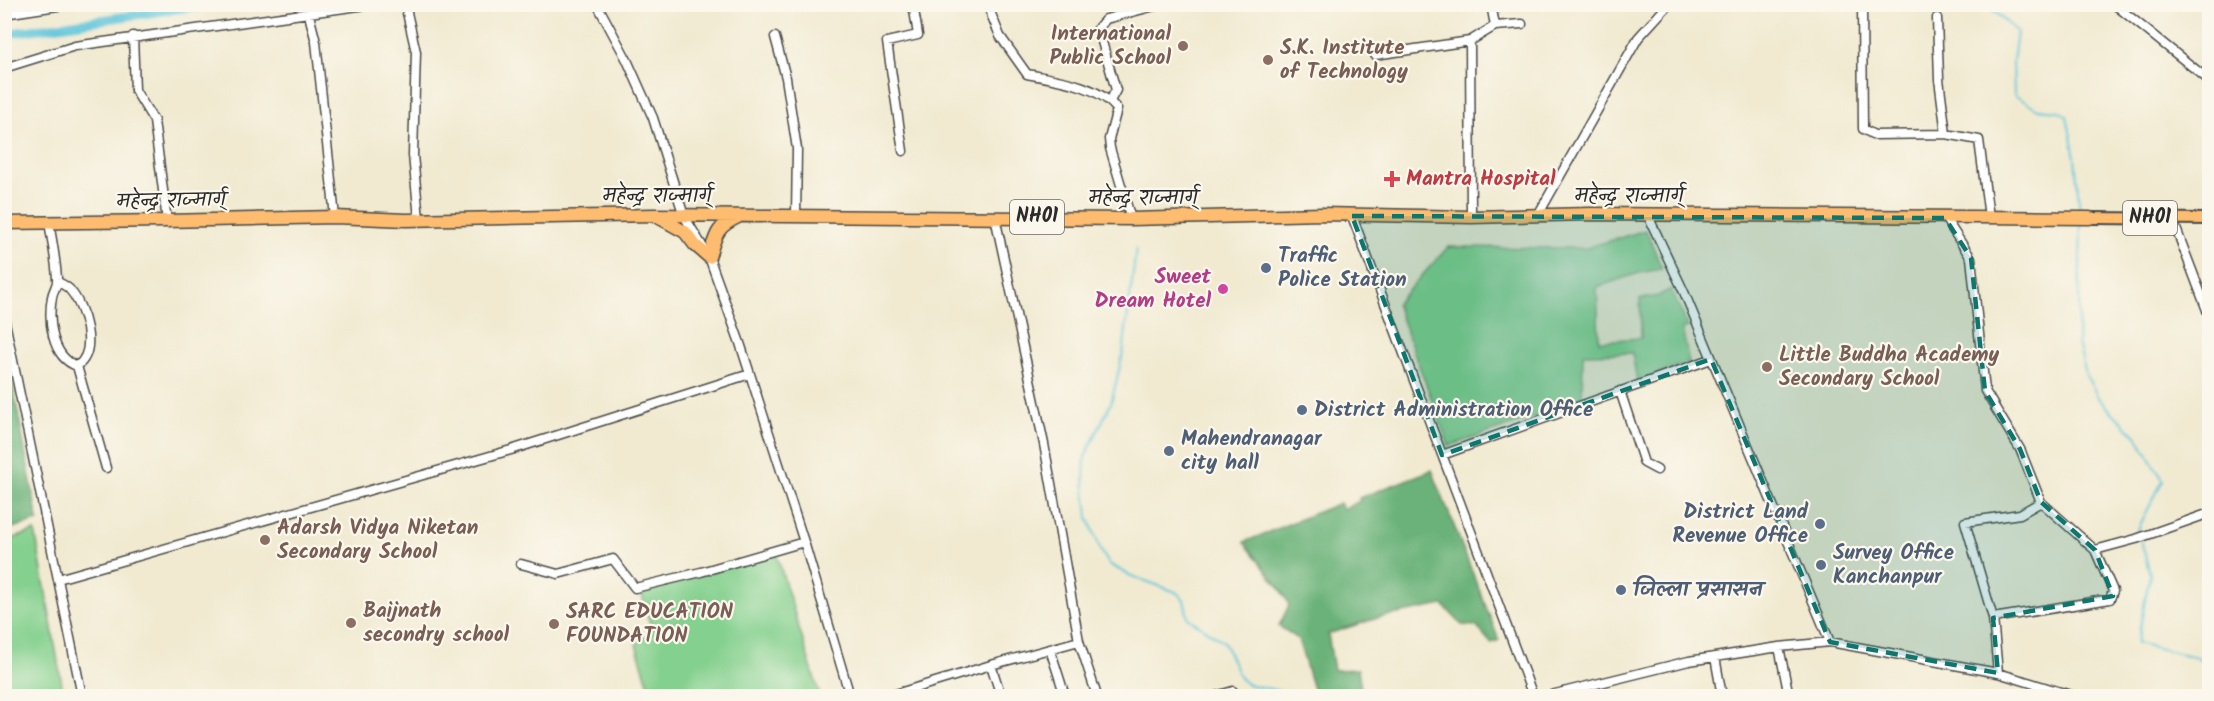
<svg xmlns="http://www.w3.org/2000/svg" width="2214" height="701" font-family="Kalam,'Playpen Sans Deva',sans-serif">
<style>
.green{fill:#84d08e;stroke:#587e5c;stroke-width:1.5}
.forest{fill:#6bb279;stroke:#4b6e52;stroke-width:1.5}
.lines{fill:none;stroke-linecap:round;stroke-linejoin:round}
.stream{stroke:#5cc4d9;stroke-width:2}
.canal{stroke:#5cc4d9;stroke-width:9}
.minor-casing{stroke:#494844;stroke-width:11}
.major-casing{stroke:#494844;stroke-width:14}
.highway-casing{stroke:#494844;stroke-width:15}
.minor{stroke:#fff;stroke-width:8}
.major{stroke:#fdbc6f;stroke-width:10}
.highway{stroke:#fdbc6f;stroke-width:12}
.marked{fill:#0f766e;fill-opacity:0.2;stroke:#0f766e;stroke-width:4.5;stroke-dasharray:12 8;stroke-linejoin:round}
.education-dot{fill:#8d6e63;stroke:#fbf7ec;stroke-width:2}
.health-dot{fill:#e0444e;stroke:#fbf7ec;stroke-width:2}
.service-dot{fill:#5c6f8a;stroke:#fbf7ec;stroke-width:2}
.hotel-dot{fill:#d1479c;stroke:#fbf7ec;stroke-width:2}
.labels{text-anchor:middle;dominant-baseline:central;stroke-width:4.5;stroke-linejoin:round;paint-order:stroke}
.shield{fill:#fbf7ec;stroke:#696865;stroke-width:1.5}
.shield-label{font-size:20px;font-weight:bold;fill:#2b2b2b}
.education-label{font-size:21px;font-weight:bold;fill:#785e54;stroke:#fbf7ec;text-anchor:start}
.health-label{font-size:21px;font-weight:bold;fill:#be3a42;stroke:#fbf7ec;text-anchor:start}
.street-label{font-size:21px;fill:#2b2b2b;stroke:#fbf7ec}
.service-label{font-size:21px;font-weight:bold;fill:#4e5e75;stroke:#fbf7ec;text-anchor:start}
.hotel-label{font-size:21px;font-weight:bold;fill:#b23c85;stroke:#fbf7ec;text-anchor:end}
</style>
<rect width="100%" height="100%" fill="#fbf7ec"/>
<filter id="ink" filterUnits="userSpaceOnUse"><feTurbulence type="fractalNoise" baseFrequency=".0167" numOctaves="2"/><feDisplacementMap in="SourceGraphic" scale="12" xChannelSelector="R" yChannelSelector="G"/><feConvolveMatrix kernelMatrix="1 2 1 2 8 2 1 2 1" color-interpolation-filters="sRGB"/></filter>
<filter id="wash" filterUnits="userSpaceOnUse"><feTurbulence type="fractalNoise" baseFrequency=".008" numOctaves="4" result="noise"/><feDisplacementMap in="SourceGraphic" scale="24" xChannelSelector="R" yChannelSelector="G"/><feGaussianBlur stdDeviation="1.35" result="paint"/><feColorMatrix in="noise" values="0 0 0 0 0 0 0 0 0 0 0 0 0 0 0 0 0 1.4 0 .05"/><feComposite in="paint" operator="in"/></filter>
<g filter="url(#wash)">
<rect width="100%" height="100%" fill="#f1ead1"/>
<path class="green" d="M1646 230 1662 269 1639 273 1597 287 1599 341 1641 338 1640 299 1658 296 1671 289 1688 327 1682 329 1689 362 1637 381 1632 353 1583 354 1582 401 1449 446 1396 304 1448 247 1586 248Z
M35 531 64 696H5V541Z
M776 553 820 696H652L636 644 652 632 641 591Z"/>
<path class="forest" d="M5 342 38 521 5 530H4Z
M1432 470 1499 640 1491 643 1476 626 1462 625 1443 605 1377 618 1328 634 1334 670 1358 669 1361 689 1331 696H1315L1298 639 1279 626 1289 605 1282 591 1244 542 1340 503 1343 509 1360 501 1359 498Z"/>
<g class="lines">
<path class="stream" d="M1986 4 2017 32 2013 61 2014 95 2038 109 2059 111 2067 116 2075 158 2080 213
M2081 222 2078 343 2086 375 2099 399 2138 438 2163 480 2138 529 2150 574 2137 643 2203 659 2210 662
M1136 249 1123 353 1111 403 1085 457 1084 480 1088 517 1101 551 1109 564 1129 575 1176 592 1184 600 1188 618 1224 642 1240 678 1247 684 1303 696"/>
<path class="canal" d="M4 34 211 4"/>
</g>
</g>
<g filter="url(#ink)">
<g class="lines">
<defs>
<path id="minor" d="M405 4 416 52 413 155 419 219
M597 4 627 60 653 118 684 216 709 257 740 343 804 542 850 696
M987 4 1000 36 1027 74C1056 80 1097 84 1117 109L1109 139 1110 148 1131 219
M1491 4 1495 26
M1862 4 1863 129 1874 135 1946 134 1979 140 1989 217
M2114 4 2210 81
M4 14 71 4
M309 15 316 42 335 217
M1937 18 1939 79 1946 134
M133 36 135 90 154 121 167 221
M775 37 786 78 797 149 796 216
M1470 41 1471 217
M1375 55 1470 41 1495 26 1522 24
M4 68 75 46 373 4
M1110 101 1116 90 1098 28 1106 19 1162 4
M903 151 887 42 918 35 913 4
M1538 215 1638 38 1669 4
M1352 216 1533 696
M1648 216 1684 292 1830 642
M1945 218 1971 258 1985 391 2020 449 2041 502 2020 514 1965 522 1993 618 1998 673
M2172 218 2210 318
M49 222C52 241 56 260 57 279 58 285 53 290 52 297 48 320 51 357 77 366L106 468
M58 282C62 284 67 286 70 290 84 306 99 351 77 366
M4 317 82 696
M1620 391 1644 463 1657 470
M1442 455 1711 359
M2041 502 2095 550 2136 539 2210 513
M521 564 558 574 613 559 635 588 701 572 804 542
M58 579 511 450 750 374
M1993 618 2110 599 2113 591 2095 550
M1079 641 1097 696
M1779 647 1789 696
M1050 649 1065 696
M1715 657 1722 696
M991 665 1001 696
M889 696 991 665 1079 641 1044 444 995 217
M1216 696 1233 691
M1547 696 1689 661 1779 647 1830 642 1998 673 2074 696"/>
<path id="major" d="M2090 218 2210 219"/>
<path id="highway" d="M658 217 685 232 695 245 709 257C716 235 716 227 738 217
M4 223 167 221 335 217 406 220 653 215 1131 219 1322 214 1471 217 1590 214 2090 218"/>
</defs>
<use href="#minor" class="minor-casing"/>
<use href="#major" class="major-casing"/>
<use href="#highway" class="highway-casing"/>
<use href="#minor" class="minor"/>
<use href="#major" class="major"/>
<use href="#highway" class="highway"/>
</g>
</g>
<path class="marked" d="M1352 216 1945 218 1971 258 1985 391 2020 449 2041 502 2095 550 2113 596 1993 618 1998 673 1830 642 1711 359 1442 455Z"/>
<g class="education-dot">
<circle cx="1183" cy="46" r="6"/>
<circle cx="1268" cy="60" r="6"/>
<circle cx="1767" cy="367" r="6"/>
<circle cx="265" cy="540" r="6"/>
<circle cx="351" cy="623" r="6"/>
<circle cx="554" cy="624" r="6"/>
</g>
<path class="health-dot" d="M1389 170h6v6h6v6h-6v6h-6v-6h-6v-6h6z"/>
<g class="service-dot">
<circle cx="1266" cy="268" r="6"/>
<circle cx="1302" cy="410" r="6"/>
<circle cx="1169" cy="451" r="6"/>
<circle cx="1820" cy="524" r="6"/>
<circle cx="1821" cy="565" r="6"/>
<circle cx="1621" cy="590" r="6"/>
</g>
<circle class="hotel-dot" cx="1223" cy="289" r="6"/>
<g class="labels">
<g class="shield">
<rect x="1010" y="200" width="54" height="34" rx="4.5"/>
<rect x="2123" y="201" width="54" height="34" rx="4.5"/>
</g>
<g class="shield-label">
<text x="1037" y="217">NH01</text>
<text x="2150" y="218">NH01</text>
</g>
<g class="education-label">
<text x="1171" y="34" text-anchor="end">International<tspan x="1171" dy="24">Public School</tspan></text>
<text x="1280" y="48">S.K. Institute<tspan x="1280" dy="24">of Technology</tspan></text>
<text x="1779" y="355">Little Buddha Academy<tspan x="1779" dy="24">Secondary School</tspan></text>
<text x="277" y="528">Adarsh Vidya Niketan<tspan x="277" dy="24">Secondary School</tspan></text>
<text x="363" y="611">Baijnath<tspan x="363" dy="24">secondry school</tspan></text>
<text x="566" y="612">SARC EDUCATION<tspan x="566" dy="24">FOUNDATION</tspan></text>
</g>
<g class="health-label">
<text x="1406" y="179">Mantra Hospital</text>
</g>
<g class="street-label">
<text x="657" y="196">महेन्द्र राज्मार्ग्</text>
<text x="1629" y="196">महेन्द्र राज्मार्ग्</text>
<text x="1143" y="198">महेन्द्र राज्मार्ग्</text>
<text transform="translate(171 201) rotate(-1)">महेन्द्र राज्मार्ग्</text>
</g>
<g class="service-label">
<text x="1278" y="256">Traffic<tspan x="1278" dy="24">Police Station</tspan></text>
<text x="1314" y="410">District Administration Office</text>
<text x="1181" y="439">Mahendranagar<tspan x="1181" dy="24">city hall</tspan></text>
<text x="1808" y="512" text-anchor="end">District Land<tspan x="1808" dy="24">Revenue Office</tspan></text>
<text x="1833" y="553">Survey Office<tspan x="1833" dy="24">Kanchanpur</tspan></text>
<text x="1633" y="590">जिल्ला प्रसासन</text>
</g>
<g class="hotel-label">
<text x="1211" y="277">Sweet<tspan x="1211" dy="24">Dream Hotel</tspan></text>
</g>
</g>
<rect width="2214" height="701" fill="none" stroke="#fbf7ec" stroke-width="24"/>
</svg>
